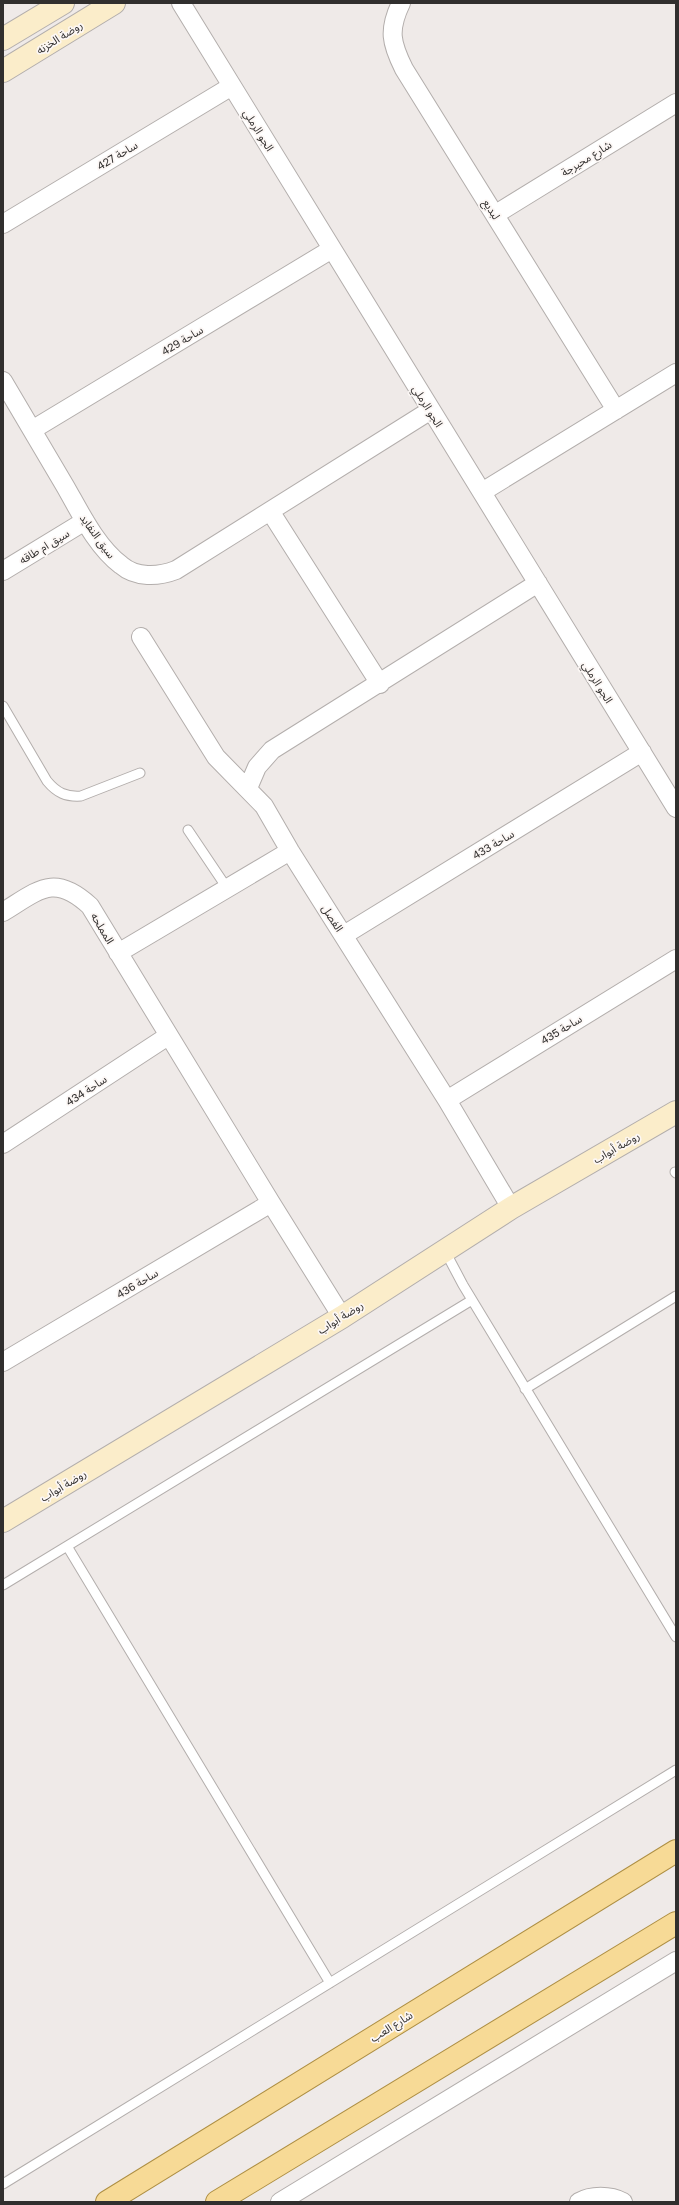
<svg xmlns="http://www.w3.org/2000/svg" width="679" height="2205" font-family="'Golos Text','Noto Sans Arabic',sans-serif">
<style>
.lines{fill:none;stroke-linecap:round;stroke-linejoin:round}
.lane-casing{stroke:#b3aeac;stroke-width:11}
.street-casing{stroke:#b3aeac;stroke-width:20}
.secondary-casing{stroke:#b3aeac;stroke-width:24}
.primary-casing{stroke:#ae8f44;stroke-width:24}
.lane{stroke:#fff;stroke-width:9}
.street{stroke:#fff;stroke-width:18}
.secondary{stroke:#fbedca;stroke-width:22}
.primary{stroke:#f7da96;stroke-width:22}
.labels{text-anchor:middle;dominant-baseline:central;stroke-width:3.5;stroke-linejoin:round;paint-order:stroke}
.street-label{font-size:11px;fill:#312f2e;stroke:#fcf7f5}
</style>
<rect width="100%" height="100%" fill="#efeae8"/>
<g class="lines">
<defs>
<path id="lane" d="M3 706 47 781C57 793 66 797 81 796L140 773
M188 830 227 888
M675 1172 676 1173
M445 1251 463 1285 676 1637
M525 1389 676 1296
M67 1546 330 1983
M3 1585 472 1300
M3 2184 676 1770"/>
<path id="street" d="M181 3 676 808
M401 3C388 30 391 43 404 69L616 410
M496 214 676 103
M3 224 232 86
M3 381C24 416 44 451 65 486 80 512 96 546 121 565 136 578 158 577 176 570L431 410
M32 430 332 249
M482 492 676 373
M270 511 380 684
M3 571 85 521
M141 637 216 757 264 806 290 851 447 1100 511 1208
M248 788 257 767 272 750 538 583
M3 912C39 890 54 873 90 906L271 1203 342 1317
M344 935 642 752
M118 953 290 851
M447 1100 676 959
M3 1144 168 1036
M3 1362 271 1203
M280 2202 676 1961
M579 2202C591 2195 610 2195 623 2202"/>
<path id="secondary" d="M3 39 63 3
M3 71 114 3
M3 1521 342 1317 511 1208 676 1112"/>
<path id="primary" d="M107 2202 676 1851
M217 2202 676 1923"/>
</defs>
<use href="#lane" class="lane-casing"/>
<use href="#street" class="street-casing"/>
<use href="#secondary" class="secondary-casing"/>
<use href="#primary" class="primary-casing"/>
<use href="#lane" class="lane"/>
<use href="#street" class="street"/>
<use href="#secondary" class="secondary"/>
<use href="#primary" class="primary"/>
</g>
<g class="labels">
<g class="street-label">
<text transform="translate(59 37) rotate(-32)">روضة الخزنه</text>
<text transform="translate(259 130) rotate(58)">الجو الرملي</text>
<text transform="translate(117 155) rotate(-31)">ساحة 427</text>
<text transform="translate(586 158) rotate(-32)">شارع محيرجة</text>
<text transform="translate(492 209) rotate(58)">لبديع</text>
<text transform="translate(182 340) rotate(-31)">ساحة 429</text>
<text transform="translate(428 406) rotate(58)">الجو الرملي</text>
<text transform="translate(98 536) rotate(54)">سيق النفايد</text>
<text transform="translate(44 546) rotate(-31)">سيق ام طاقه</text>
<text transform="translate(598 682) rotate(58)">الجو الرملي</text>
<text transform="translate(493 844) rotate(-31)">ساحة 433</text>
<text transform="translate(333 918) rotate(57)">الفصل</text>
<text transform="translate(103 928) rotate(59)">المملحه</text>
<text transform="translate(561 1029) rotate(-31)">ساحة 435</text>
<text transform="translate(86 1090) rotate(-33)">ساحة 434</text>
<text transform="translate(616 1147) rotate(-30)">روضة أبواب</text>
<text transform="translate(137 1283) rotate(-31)">ساحة 436</text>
<text transform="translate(340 1317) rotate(-32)">روضة أبواب</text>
<text transform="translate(63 1485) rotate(-31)">روضة أبواب</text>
<text transform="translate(391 2026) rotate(-32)">شارع العب</text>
</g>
</g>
<rect width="679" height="2205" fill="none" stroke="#312f2e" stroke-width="8"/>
</svg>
